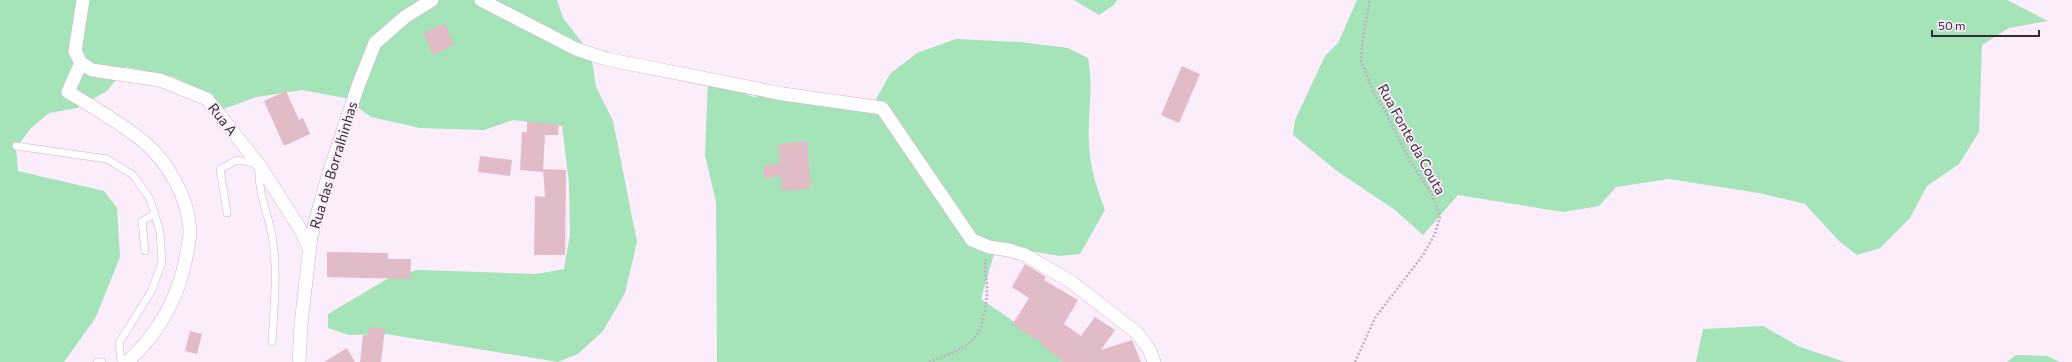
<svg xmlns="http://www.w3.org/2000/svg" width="2072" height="362" font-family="Commissioner,sans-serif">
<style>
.green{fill:#a4e4b8}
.building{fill:#e1bcc7}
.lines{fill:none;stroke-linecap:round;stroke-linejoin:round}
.service-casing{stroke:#cdb4ce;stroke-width:8}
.minor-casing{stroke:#cdb4ce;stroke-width:14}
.path{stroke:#bfb1bf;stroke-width:2.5;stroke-dasharray:2 2;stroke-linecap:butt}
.service{stroke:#fff;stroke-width:7}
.minor{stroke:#fff;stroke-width:13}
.labels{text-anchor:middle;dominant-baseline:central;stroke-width:3.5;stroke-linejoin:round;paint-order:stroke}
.street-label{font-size:14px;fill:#362c36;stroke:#fcedfc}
</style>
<rect width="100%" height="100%" fill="#fcedfc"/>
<path class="green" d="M0 0H557L563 18 591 54 596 87 613 121 637 242 625 293 603 331 578 354 558 362 386 334 349 335 328 328V314L392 276 418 270 536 274 564 269 570 235 569 183 562 126 513 120 484 130 420 128 371 117 345 98 302 90 257 97 223 109 210 94 173 77 126 67 107 91 77 108 49 113 31 128 16 148 18 171 104 191 117 208 120 257 96 317 64 362H0Z
M1074 0H1117L1114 5 1099 15Z
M1357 0H2007L2048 21 2009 28 1982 45 1979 132 1959 164 1927 186 1910 218 1880 248 1857 255 1839 241 1805 204 1759 193 1669 179 1616 187 1599 206 1563 212 1458 195 1423 235 1395 210 1337 171 1293 135 1295 120 1325 56 1338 43Z
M956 39 1020 42 1068 48 1088 58C1094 88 1087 114 1089 144 1090 167 1097 189 1105 210L1080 254 1059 256 1002 246 994 254 981 299 1016 323 1067 362H717L716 202 705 155 708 80 754 97 780 93 875 101 890 74 917 53Z
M1763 326 1800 347 1845 362H1696L1703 329Z
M2016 355 2047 356 2060 362H2007Z"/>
<path class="building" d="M445 23 454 45 433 55 423 33Z
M1182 66 1200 74 1179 123 1161 115Z
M286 91 299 120 303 118 310 134 284 146 264 101Z
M527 122 559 124 558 135H545L543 172 520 170 522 132H527Z
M807 141 811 188 782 191 781 176 765 179 763 166 780 163 778 144Z
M480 156 512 160 510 176 478 172Z
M543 169 566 170 565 255H534L535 196 545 197Z
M327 252 388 253V259H411L410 279 327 277Z
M1025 264 1046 277 1044 280 1078 300 1064 324 1081 336 1095 317 1115 330 1101 350 1132 340 1141 362H1064L1040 344 1041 342 1012 325 1029 298 1012 287Z
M369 327 385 329 381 362H360L363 335H368Z
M190 331 202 334 197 354 185 351Z
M347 348 355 362H324Z"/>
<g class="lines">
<defs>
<path id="service" d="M16 146 107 159 133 175 150 199 160 232 162 262 152 290 119 343 121 362
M227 213 220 169 237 160 259 164C257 189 267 211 272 235 278 270 274 306 272 342
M145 251 142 221 155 214
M97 362H102"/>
<path id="minor" d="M481 0 576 49 606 59 783 94 882 108 972 240 989 247 1009 250 1025 255 1070 281 1137 333 1149 349 1154 362
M81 63 68 92C93 107 121 123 144 142 168 162 189 199 190 231 190 238 188 246 187 252 180 295 159 333 127 362
M81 63 92 70 160 80 207 99 260 166 300 229 310 250
M81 63 75 51 83 0
M299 362 301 324 311 237 329 173 358 86 375 43 405 17 432 0"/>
</defs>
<use href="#service" class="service-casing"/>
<use href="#minor" class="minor-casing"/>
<path class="path" d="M929 362C941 357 968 348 975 337 984 326 986 307 987 293 988 282 983 270 986 259
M1355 362 1375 318 1423 255 1435 234 1440 216 1432 194 1411 163 1385 111 1373 92 1361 60 1363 37 1370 0"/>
<use href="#service" class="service"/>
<use href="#minor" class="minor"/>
</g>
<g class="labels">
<g class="street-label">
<text transform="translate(223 119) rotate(52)">Rua A</text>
<text transform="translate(1412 139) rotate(61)">Rua Fonte da Couta</text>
<text transform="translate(333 165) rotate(-73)">Rua das Borralhinhas</text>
</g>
</g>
<path d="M1932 30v6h107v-6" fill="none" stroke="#362c36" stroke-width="2"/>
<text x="1938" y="30" font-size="12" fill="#362c36" stroke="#fcedfc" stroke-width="3" paint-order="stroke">50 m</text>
</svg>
